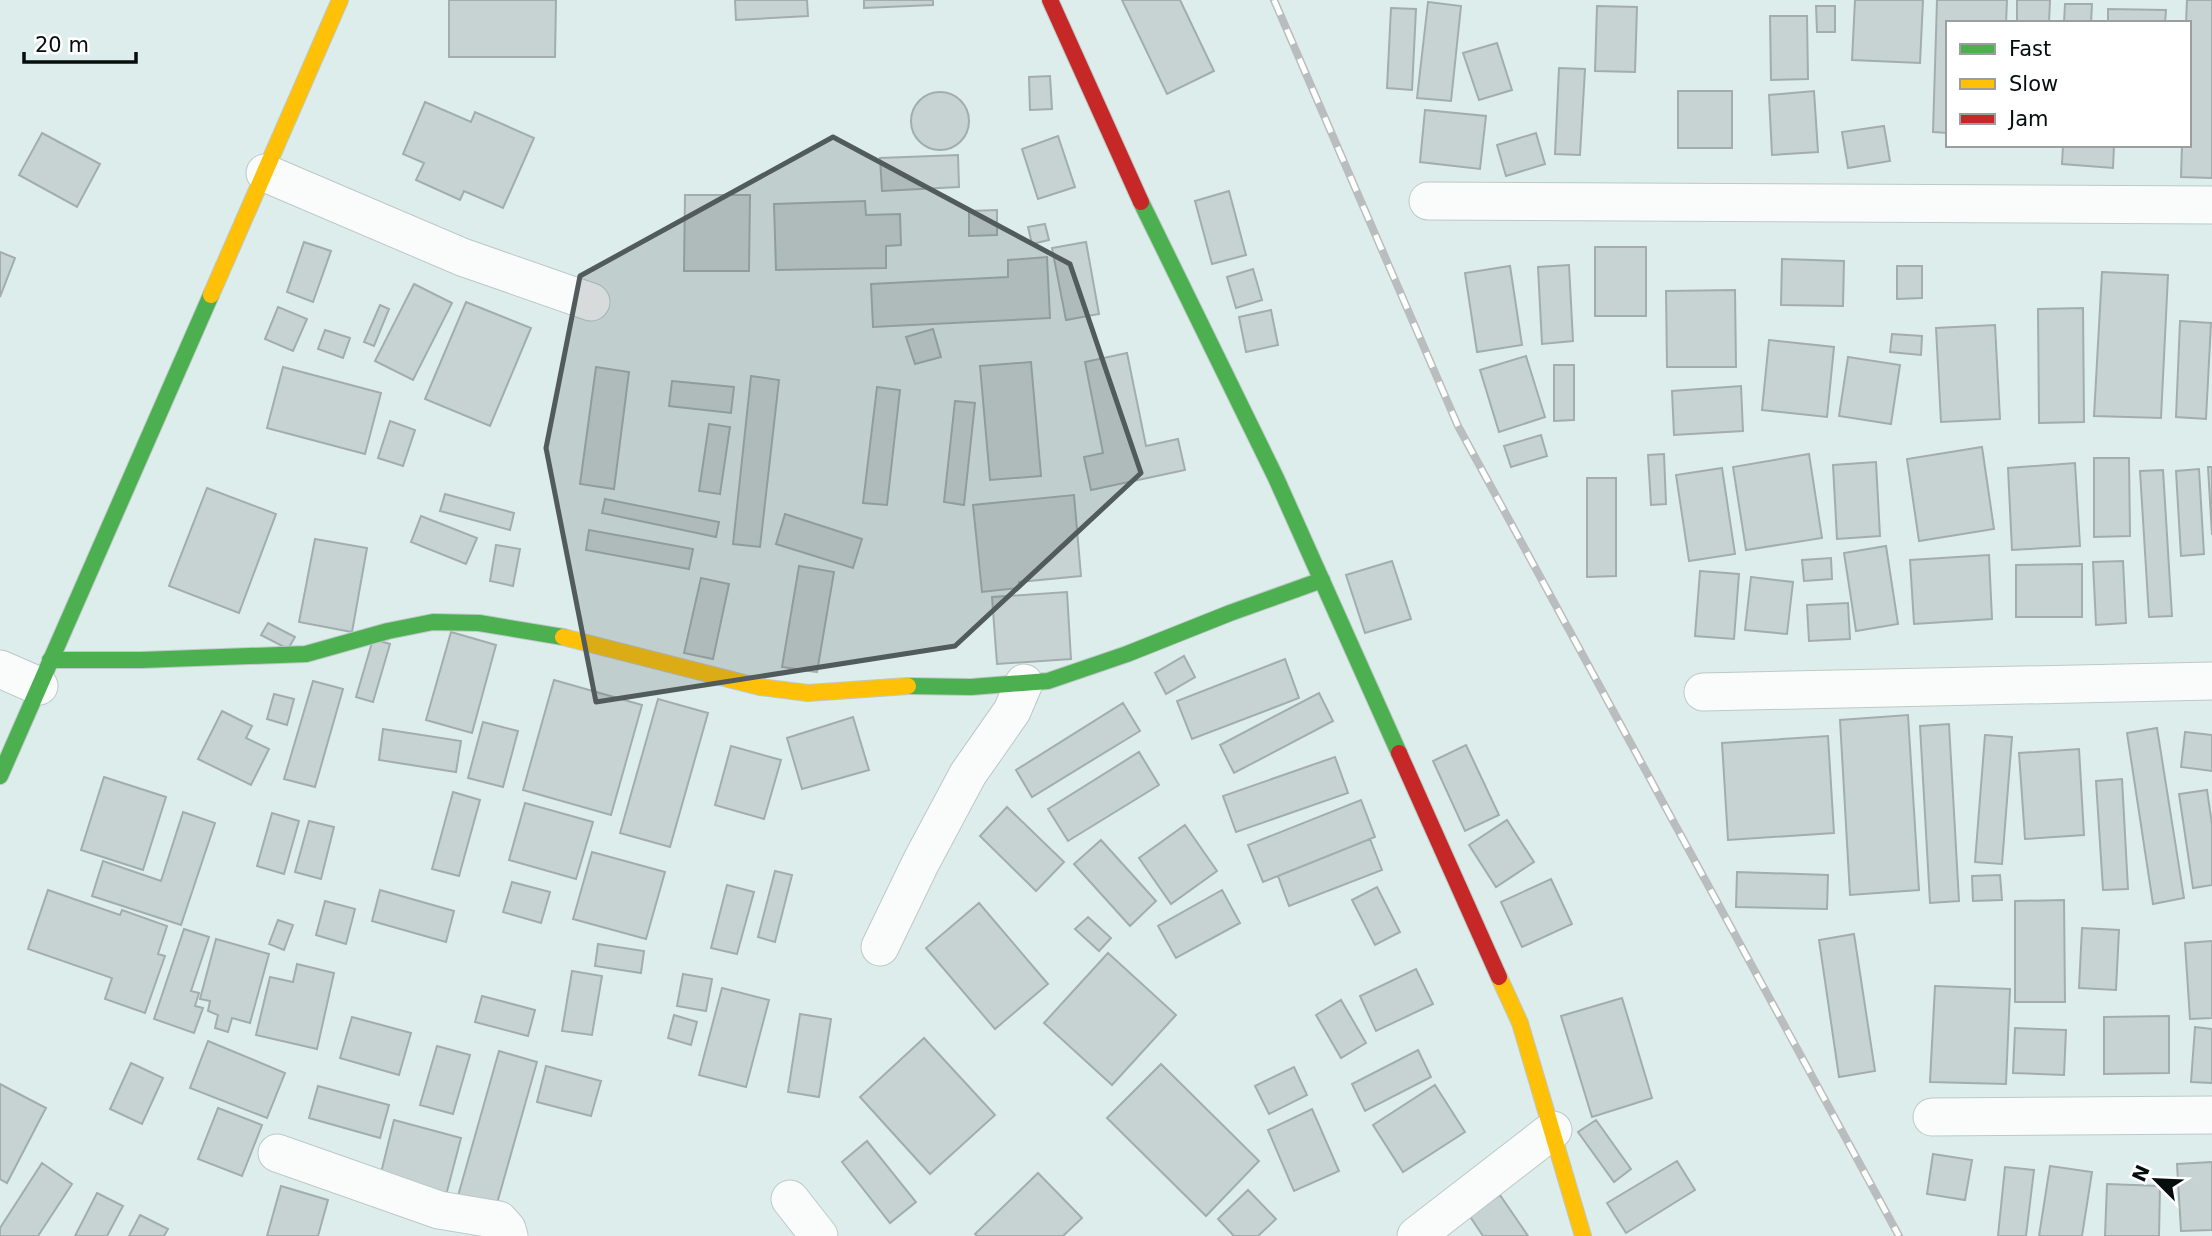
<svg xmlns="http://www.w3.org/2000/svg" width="2212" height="1236" font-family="'DejaVu Sans',sans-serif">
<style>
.building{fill:#c7d3d2;stroke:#a2aeac;stroke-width:2}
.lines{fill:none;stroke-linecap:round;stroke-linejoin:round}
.street-casing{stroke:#bcc9c7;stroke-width:39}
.fast-casing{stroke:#bcc9c7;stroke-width:18}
.slow-casing{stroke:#bcc9c7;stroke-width:18}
.jam-casing{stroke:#bcc9c7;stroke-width:18}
.street{stroke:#fafcfc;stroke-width:37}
.fast{stroke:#4caf50;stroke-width:16}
.slow{stroke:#ffc107;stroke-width:16}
.jam{stroke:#c62828;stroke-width:16}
.rail-casing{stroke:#babdbd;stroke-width:8}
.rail{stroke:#fff;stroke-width:5;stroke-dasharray:16;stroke-linecap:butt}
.marked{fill:#515b5b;fill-opacity:0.2;stroke:#515b5b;stroke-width:5;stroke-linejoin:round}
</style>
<rect width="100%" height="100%" fill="#ddedeb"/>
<path class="building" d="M449 0H556L555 57H449Z
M735 0H807L808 16 736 20Z
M864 0H933V5L864 8Z
M1122 0H1180L1214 71 1167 94Z
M1855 0H1923L1920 63 1852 60Z
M1937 0H2007L2006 23H1948V133L1933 132Z
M2017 0H2050L2049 23H2017Z
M2187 0H2212V178L2181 177 2182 145H2189V23H2186Z
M1428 2 1461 6 1451 101 1417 98Z
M2065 4H2092L2091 23H2064Z
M1597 6 1637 7 1635 72 1595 71Z
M1816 6H1835V32H1817Z
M1391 8 1416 9 1412 90 1387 88Z
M2108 9 2166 10 2165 23H2108Z
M1770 16H1807L1808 79 1771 80Z
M1497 43 1512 90 1479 100 1463 53Z
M1559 68 1585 69 1580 155 1555 154Z
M1050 76 1052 109 1030 110 1029 77Z
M1678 91H1732V148H1678Z
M1814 91 1818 152 1772 155 1769 95Z
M911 121a29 29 0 1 1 58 0a29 29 0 1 1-58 0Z
M425 102 471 122 475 112 534 138 503 208 464 191 460 200 416 180 424 163 403 154Z
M1425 110 1486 116 1480 169 1420 162Z
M1884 126 1890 161 1848 168 1842 132Z
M42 133 100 164 77 207 19 175Z
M1536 133 1545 164 1506 176 1497 145Z
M1058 136 1075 187 1038 199 1022 149Z
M2063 145H2114L2113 168 2062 164Z
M958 155 959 187 882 191 880 158Z
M1229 191 1246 255 1212 264 1195 201Z
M685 195H750L749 271H684Z
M865 201 866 215 900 214 901 245 886 246V268L776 270 774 204Z
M997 210V235L969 236V211Z
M1045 224 1049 240 1032 244 1028 227Z
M304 242 331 251 313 302 287 292Z
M1086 242 1099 314 1066 320 1052 248Z
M1595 247H1646V316H1595Z
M0 252 15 258 0 297Z
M1047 257 1050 318 873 327 871 284 1008 277V260Z
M1782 259 1844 261 1843 306 1781 305Z
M1569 265 1573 341 1542 344 1538 267Z
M1510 266 1522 345 1477 352 1465 273Z
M1897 266H1922V298L1897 299Z
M1253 269 1262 300 1236 308 1227 277Z
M2102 272 2168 275 2161 418 2094 416Z
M414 284 452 303 413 380 375 361Z
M1735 290 1736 367H1667L1666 291Z
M466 302 531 328 490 426 425 399Z
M380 305 389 309 374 346 364 342Z
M278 307 307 319 293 351 265 339Z
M2083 308 2084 422 2039 423 2038 309Z
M1271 310 1278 345 1246 352 1239 317Z
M2180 321 2211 323 2206 419 2176 417Z
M1995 325 2000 419 1941 422 1936 328Z
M933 329 941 357 915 364 906 337Z
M325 330 350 338 343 358 318 349Z
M1892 334 1922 336 1921 355 1890 352Z
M1769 340 1834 347 1827 417 1762 410Z
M1127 353 1146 446 1178 439 1185 470 1091 490 1084 457 1103 453 1085 362Z
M1526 356 1545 417 1499 432 1480 370Z
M1848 357 1900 365 1891 424 1839 416Z
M1031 362 1041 476 990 480 980 366Z
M1554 365H1574V420L1554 421Z
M283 367 381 393 365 454 267 428Z
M596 367 629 372 614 489 580 484Z
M751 376 779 380 760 547 733 544Z
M672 381 734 387 731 413 669 406Z
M1741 386 1743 431 1674 435 1672 391Z
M877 387 900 390 887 505 863 503Z
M955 401 975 403 964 505 944 502Z
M390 421 415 430 403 466 378 458Z
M709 424 730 427 720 494 699 491Z
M1541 435 1547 456 1511 467 1504 446Z
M1982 447 1994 529 1919 541 1907 459Z
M1664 454 1666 504 1651 505 1648 455Z
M1809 454 1822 538 1746 550 1733 467Z
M2094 458H2129L2130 536 2094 537Z
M1876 462 1880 536 1837 539 1833 465Z
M2075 463 2080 546 2012 550 2008 468Z
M2208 467H2212V535Z
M1722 468 1735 554 1689 561 1676 475Z
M2199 469 2204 554 2181 556 2176 471Z
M2163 470 2172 616 2149 617 2140 471Z
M1587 478H1616V576L1587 577Z
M207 488 276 514 239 613 169 586Z
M445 494 514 513 510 530 440 511Z
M1074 495 1081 576 1019 582V588L982 592 973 505Z
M605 499 719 522 716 537 602 513Z
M785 514 862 539 853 568 776 544Z
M421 516 477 538 466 564 411 542Z
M589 530 693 549 689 569 586 550Z
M315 539 367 548 352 632 299 622Z
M496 545 520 549 513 586 490 581Z
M1886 546 1898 624 1856 631 1844 553Z
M1989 555 1992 619 1914 624 1910 560Z
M1831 558 1832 579 1804 581 1802 560Z
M1392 561 1411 619 1365 633 1346 575Z
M2123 561 2126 623 2096 625 2093 562Z
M2082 564V617H2016V565Z
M799 566 834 572 817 672 782 667Z
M1700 571 1739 574 1734 639 1695 636Z
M1751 577 1793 582 1787 634 1745 630Z
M701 578 729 584 713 659 684 653Z
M1067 592 1071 659 997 664 992 597Z
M1848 603 1850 639 1809 641 1807 605Z
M268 623 295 637 288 649 261 635Z
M451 632 496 645 472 733 426 720Z
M373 639 390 644 373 702 356 697Z
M1184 656 1195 677 1166 694 1155 673Z
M1285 659 1299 698 1192 739 1177 701Z
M554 680 642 705 611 815 523 790Z
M313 681 343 689 315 787 284 779Z
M1319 693 1333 721 1234 773 1220 745Z
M274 694 294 699 287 725 267 719Z
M658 699 708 713 670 847 620 833Z
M1123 703 1140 731 1032 797 1016 770Z
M222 711 252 726 246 738 269 749 251 785 198 759Z
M1908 715 1919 890 1850 895 1840 720Z
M853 717 869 770 802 789 787 738Z
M483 722 518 731 503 787 468 778Z
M1949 724 1959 901 1930 903 1920 726Z
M2157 728 2184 898 2153 904 2127 733Z
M383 729 461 741 456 772 379 760Z
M2185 732 2212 735V771L2181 767Z
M1985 735 2012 737 2002 864 1975 862Z
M1828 736 1834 833 1728 840 1722 743Z
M1466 745 1499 815 1465 831 1433 761Z
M731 746 781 760 764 819 715 805Z
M2079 749 2084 835 2025 839 2019 753Z
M1139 752 1159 785 1068 841 1048 809Z
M1335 757 1348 793 1236 832 1223 796Z
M104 777 166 797 143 870 81 850Z
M2122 779 2128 889 2103 890 2096 781Z
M2207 790 2212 824V885L2193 888 2179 794Z
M453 792 480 800 459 876 432 869Z
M1361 800 1375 837 1263 882 1248 845Z
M525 803 593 822 576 879 509 860Z
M1007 807 1064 862 1036 891 980 836Z
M183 812 215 823 181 925 92 896 103 861 161 881Z
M272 813 299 821 284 874 257 866Z
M1507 820 1534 862 1496 887 1469 845Z
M309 821 334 827 321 879 295 872Z
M1185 825 1217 871 1171 904 1139 858Z
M1370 839 1382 870 1289 906 1278 876Z
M1101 840 1156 901 1130 926 1074 864Z
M592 852 665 872 646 939 573 919Z
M775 871 792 875 775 942 758 937Z
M1737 872 1828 875 1827 909 1736 907Z
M2000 875 2002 900 1973 901 1972 876Z
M1551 879 1572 924 1522 947 1501 902Z
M512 882 550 892 541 923 503 912Z
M727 885 754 892 737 954 711 948Z
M1377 887 1400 932 1375 945 1352 900Z
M48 890 120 915 122 910 167 926 158 954 165 956 145 1013 105 999 112 978 28 949Z
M380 890 454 911 446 942 372 921Z
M1222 890 1240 923 1176 958 1158 926Z
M2064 900 2065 1002H2015V901Z
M325 901 355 909 346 944 316 935Z
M979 903 1048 984 995 1029 926 948Z
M1088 917 1111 938 1099 951 1075 929Z
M278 920 293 925 284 950 269 944Z
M2082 928 2119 930 2116 990 2079 988Z
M184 929 209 937 191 991 199 993 195 1006 203 1008 194 1033 154 1019Z
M1854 934 1875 1071 1839 1077 1819 940Z
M216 939 269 954 250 1023 232 1018 228 1032 215 1028 218 1015 208 1011 210 1001 200 999Z
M2212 941V1018L2190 1019 2185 943Z
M598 944 644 951 641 973 595 966Z
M1108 953 1176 1015 1112 1085 1044 1023Z
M297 964 334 973 317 1049 256 1035 270 977 293 982Z
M1416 969 1433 1004 1376 1031 1360 996Z
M572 971 602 976 592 1035 562 1031Z
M683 974 712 979 706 1011 677 1006Z
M1935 986 2010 989 2006 1084 1930 1082Z
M722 988 769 1000 746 1087 699 1075Z
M482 996 535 1010 528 1036 475 1022Z
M1622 998 1652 1098 1592 1117 1561 1016Z
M1341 1000 1366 1043 1341 1058 1316 1015Z
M800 1014 831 1019 819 1097 788 1092Z
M674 1015 697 1022 691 1045 668 1038Z
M2169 1016V1073L2104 1074V1017Z
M352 1017 411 1033 399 1075 340 1058Z
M2195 1027 2212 1029V1083L2191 1082Z
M2015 1028 2066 1030 2064 1075 2013 1073Z
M924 1038 995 1115 930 1174 860 1097Z
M208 1041 285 1073 267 1118 190 1088Z
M437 1046 470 1055 453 1114 420 1105Z
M1418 1050 1431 1077 1365 1111 1352 1084Z
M499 1051 537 1062 494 1214 456 1203Z
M131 1063 163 1078 142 1124 110 1109Z
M1161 1064 1259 1161 1206 1216 1107 1118Z
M546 1066 601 1081 591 1116 537 1102Z
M1294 1067 1307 1095 1269 1114 1255 1086Z
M0 1084 46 1108 7 1183 0 1179Z
M1435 1085 1465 1132 1403 1172 1373 1125Z
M318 1086 389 1105 380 1138 309 1118Z
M218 1108 262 1125 242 1176 198 1159Z
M1312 1109 1339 1171 1294 1191 1268 1130Z
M394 1120 461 1138 445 1199 379 1181Z
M1596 1120 1631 1169 1614 1182 1578 1132Z
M867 1141 916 1202 890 1223 842 1162Z
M1933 1154 1972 1160 1965 1200 1927 1194Z
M1677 1161 1695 1190 1626 1233 1607 1203Z
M2212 1162V1230L2181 1231 2177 1164Z
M42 1163 72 1184 38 1236H0V1228Z
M2050 1166 2092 1172 2082 1236H2039Z
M2005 1167 2034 1170 2026 1236H1998Z
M1038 1173 1082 1218 1063 1236H977L975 1234Z
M2107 1184 2160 1186 2159 1236H2105Z
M281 1186 328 1200 318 1236H267Z
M1248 1190 1276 1219 1258 1236H1234L1218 1219Z
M97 1193 123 1206 107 1236H75Z
M1500 1195 1528 1236H1483L1469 1215Z
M140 1215 168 1229 164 1236H129Z"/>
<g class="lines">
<defs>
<path id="street" d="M265 173 462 257 591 302
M1428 201 2212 205
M0 669 39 686
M1703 692 2212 681
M880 947 921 862 968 774 1012 711 1024 683
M1932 1117 2212 1115
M277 1153 439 1210 499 1220 507 1229 509 1236
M790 1199 819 1236
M1416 1236 1553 1130"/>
<path id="fast" d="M1141 202 1276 478 1399 753
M50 660H141L306 654 388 631 433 622 479 623 563 637
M908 686 971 687 1048 681 1127 654 1230 613 1322 580
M0 776 211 295"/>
<path id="slow" d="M211 295 340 0
M563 637 760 687 808 693 908 686
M1499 977 1520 1023 1583 1236"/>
<path id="jam" d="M1050 0 1141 202
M1399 753 1499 977"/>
</defs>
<use href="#street" class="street-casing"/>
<use href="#fast" class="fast-casing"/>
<use href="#slow" class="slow-casing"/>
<use href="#jam" class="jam-casing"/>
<use href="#street" class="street"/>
<use href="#fast" class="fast"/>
<use href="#slow" class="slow"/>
<use href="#jam" class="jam"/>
<defs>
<path id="rail" d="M1274 0 1458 426 1899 1236"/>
</defs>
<use href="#rail" class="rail-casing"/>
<use href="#rail" class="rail"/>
</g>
<path class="marked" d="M833 137 1070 264 1141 473 955 646 596 702 546 448 580 276Z"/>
<rect x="1946" y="21" width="245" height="126" fill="#ffffff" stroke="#9b9e9e" stroke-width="2"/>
<rect x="1960" y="44" width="35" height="10" fill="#4caf50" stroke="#9b9e9e" stroke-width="2"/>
<text x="2009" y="56" font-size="21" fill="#050d0d">Fast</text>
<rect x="1960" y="79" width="35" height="10" fill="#ffc107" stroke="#9b9e9e" stroke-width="2"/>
<text x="2009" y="91" font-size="21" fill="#050d0d">Slow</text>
<rect x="1960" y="114" width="35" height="10" fill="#c62828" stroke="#9b9e9e" stroke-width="2"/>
<text x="2009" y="126" font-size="21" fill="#050d0d">Jam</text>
<g transform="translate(2156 1180) rotate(294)" stroke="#ffffff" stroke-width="5" paint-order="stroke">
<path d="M0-5L12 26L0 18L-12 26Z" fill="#050d0d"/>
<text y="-10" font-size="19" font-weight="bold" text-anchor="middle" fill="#050d0d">N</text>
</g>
<path d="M24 52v10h112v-10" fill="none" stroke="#050d0d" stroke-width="3.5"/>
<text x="35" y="52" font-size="21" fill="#050d0d" stroke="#ffffff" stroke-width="5" paint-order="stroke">20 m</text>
</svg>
